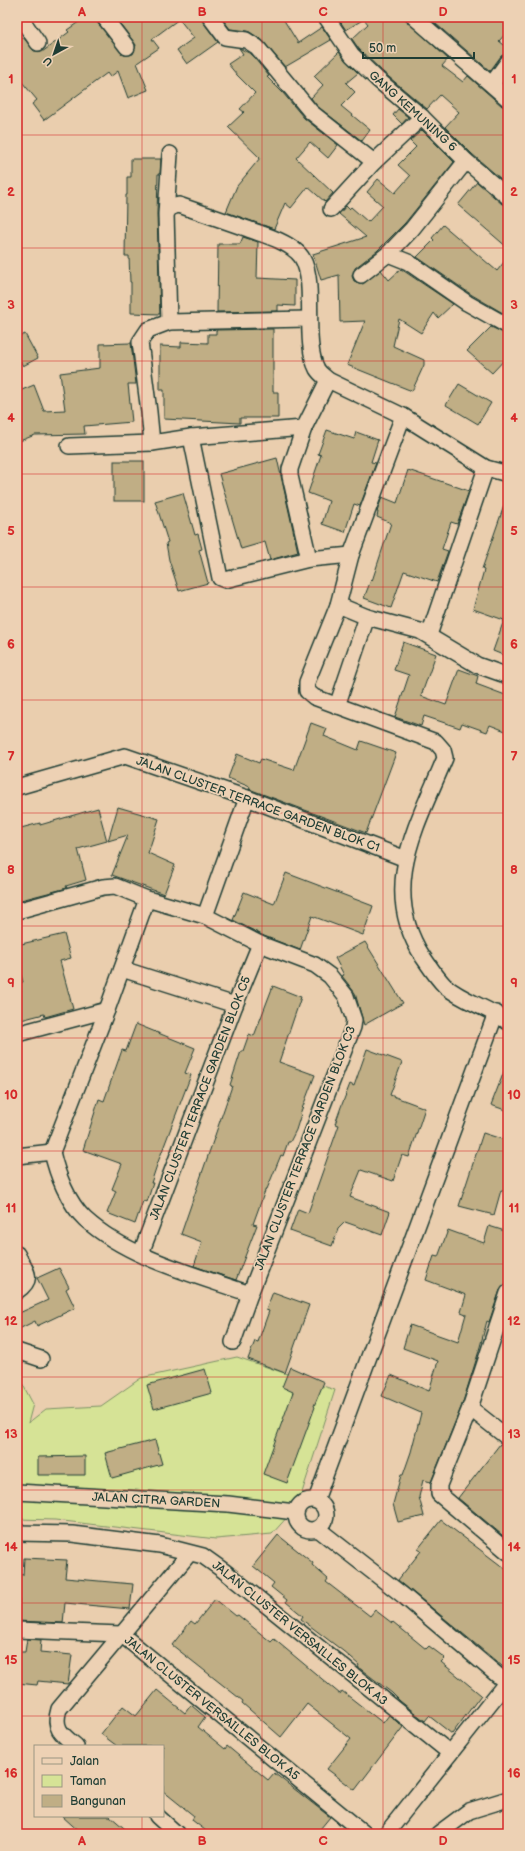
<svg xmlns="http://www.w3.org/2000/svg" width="525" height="1851" viewBox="0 0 525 1851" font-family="'Balsamiq Sans',sans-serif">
<rect width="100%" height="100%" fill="#eaceae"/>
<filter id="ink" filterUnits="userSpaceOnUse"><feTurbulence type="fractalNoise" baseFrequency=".025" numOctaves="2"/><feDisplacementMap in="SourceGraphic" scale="8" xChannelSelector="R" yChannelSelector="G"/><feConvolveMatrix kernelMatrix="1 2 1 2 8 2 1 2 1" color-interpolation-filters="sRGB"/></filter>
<g filter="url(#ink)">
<path fill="#d6e396" stroke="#7a9065" d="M237 1357 335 1390 298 1505 272 1534 216 1539 55 1520 17 1519V1380L21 1381 33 1404 28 1423 46 1409 101 1406 141 1378Z"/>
<g fill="#c0ae85" stroke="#1f3d34">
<path d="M86 17H95L97 22 124 55 133 54 136 45 115 17H201L203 22 218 42 187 64 177 50 194 38 179 19 152 39 159 48 137 63 148 90 128 98 118 71 110 77 107 73 44 120 32 104 37 100 17 76V42L23 37 34 51 42 52 69 32 67 30Z"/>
<path d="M221 17H282L298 43 322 27 331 40 285 67 262 40 248 31 230 29Z"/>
<path d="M337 17H403L448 59 442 66 463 82 468 76 502 106 508 108V185L472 154 445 127 459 112 440 95 427 109 383 72 359 49 352 39 368 24 364 19 346 30Z"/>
<path d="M428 17H508V31L499 41 508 48V53L501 56 490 71Z"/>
<path d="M239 48 251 54 269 76 267 77 283 93 304 118 338 145 328 158 310 142 296 158 333 193 325 202 308 187 291 208 285 203 274 229 226 212 237 186 260 158 228 127 244 112 240 109 255 93 237 75 228 64 243 54Z"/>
<path d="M339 52 346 61 358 73 346 83 355 92 341 106 370 130 362 141 317 106 311 98 323 85 314 76Z"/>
<path d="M398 109 408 117 402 124 393 115Z"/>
<path d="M422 130 454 162 405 223 377 251 355 268 352 276 354 281 363 284 381 270 389 280 401 269 453 304 438 318 434 313 421 333 399 319 393 346 424 360V365L412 391 347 365 365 321 340 322 339 275 321 280 313 254 366 237 339 214 346 206 349 209 351 207 368 222 383 206 367 192 378 179 395 193 410 176 398 165 416 147 410 141Z"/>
<path d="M131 159H161L160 174H158L157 214 160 314 131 313V282H130L129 256H125L126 195H127V177H131Z"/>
<path d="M477 182 502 204 508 206V248L458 205Z"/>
<path d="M443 225 497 271 508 257V316L472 295 417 257 434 240 432 238Z"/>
<path d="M243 237 258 242 257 278 295 280V306L278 305V311L217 312 218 244H240Z"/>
<path d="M491 327 508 335V356L492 373 467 351Z"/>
<path d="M273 329V392H278V418H240V423L164 419V390H160V346L181 347V342L208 343V334H216V330Z"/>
<path d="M25 334 38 358 23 366 17 356V338Z"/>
<path d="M131 343 136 384H128L132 422 84 426 85 434 35 435 17 442V392L34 385 44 411 65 410 60 373 100 368V344Z"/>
<path d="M459 384 491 403 478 424 446 405Z"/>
<path d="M327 430 354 439 356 432 378 440 371 462 376 463 360 506 354 504 345 532 322 524 329 501 308 493 321 455 318 454Z"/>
<path d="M277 458 298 552 270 560 265 542 241 549 219 474Z"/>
<rect x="114" y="461" width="30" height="40"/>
<path d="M408 470 469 491 457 524 451 522 442 549 448 551 437 582 404 571 391 608 364 598 371 580 372 581 391 523 377 517 378 512H377L382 497 397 503Z"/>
<path d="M183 493 195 535 198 534 202 549 199 550 208 583 179 591 169 560 166 543 168 542 155 501Z"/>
<path d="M506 500H508V657L493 651 504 620 473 609 484 570 482 569Z"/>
<path d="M403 642 436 654 421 696 446 705 459 669 478 676 476 684 508 696V732L490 725 487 732 462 723 460 728 424 716 421 726 395 717 409 675 394 670Z"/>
<path d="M311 723 327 729 324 736 358 750 361 741 396 753 366 833 249 789 250 787 228 778 237 754 259 763 261 759 294 770Z"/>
<path d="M118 807 159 819 148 853 175 865 164 894 112 875 128 835 108 841Z"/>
<path d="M98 808 107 841 78 849 86 880 66 886 67 888 17 901V829L40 823V825Z"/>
<path d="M286 873 373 906 363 935 312 916 300 950 264 936 233 920 244 892 274 904Z"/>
<path d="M64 934 71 958 60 961 73 1009 45 1017 44 1014 17 1021V992L21 991 18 983 23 982 17 961V945Z"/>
<path d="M365 942 403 1003 364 1025 355 993 342 976 344 975 335 958Z"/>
<path d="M273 986 301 997 279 1062 315 1075 300 1114H301L296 1130 290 1142H288L283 1156 281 1155 267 1189 266 1188 253 1224 257 1225 236 1280 194 1266 202 1242 181 1234 232 1086 230 1085 241 1051H243L249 1034 254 1036Z"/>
<path d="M136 1024 195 1048 185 1073 191 1075 158 1162 151 1183H153L147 1202 143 1201 135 1224 107 1213 116 1191 112 1189 122 1164 83 1150 99 1099 104 1101 122 1050 126 1051Z"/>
<path d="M367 1049 402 1062 390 1095 425 1108 409 1157 402 1155 393 1181 361 1170 350 1197 390 1212 382 1235 345 1222 338 1229 332 1246 290 1231 298 1209 308 1213 339 1125 335 1124 341 1107 350 1084 354 1086Z"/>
<path d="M507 1064H508V1111L491 1105Z"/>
<path d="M483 1133 508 1141V1182L505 1192 501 1190 494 1215 459 1206Z"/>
<path d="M489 1226 508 1232V1280L507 1284 500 1290 489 1322 487 1321 478 1354 462 1405 431 1482 423 1480 419 1497 424 1516 398 1522 393 1504 401 1475H403L411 1452 421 1413 382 1396 391 1375 429 1391 438 1361 403 1348 410 1325 458 1342 466 1314 461 1312 466 1295 426 1280 434 1256 438 1257 448 1230 484 1243Z"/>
<path d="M59 1268 69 1287 66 1289 75 1308 37 1326 35 1321 17 1330V1314L48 1300 37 1278Z"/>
<path d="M273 1292 309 1305 285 1373 248 1359 255 1341 258 1342 269 1311 266 1310Z"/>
<path d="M290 1367 324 1382 314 1406 315 1407 287 1483 263 1474 293 1392 282 1387Z"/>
<path d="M205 1369 212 1393 154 1409 147 1385Z"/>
<path d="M155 1440 162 1464 112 1478 105 1453Z"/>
<path d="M500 1444 508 1447V1540L458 1498Z"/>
<path d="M85 1456V1475H38V1457Z"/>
<path d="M441 1520 508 1571V1671L398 1580 421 1551 418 1549Z"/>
<path d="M278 1535 313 1563 312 1565 328 1579 326 1582 370 1616 375 1610 392 1623 393 1622 426 1649 429 1646 445 1658 441 1662 481 1695 452 1734 429 1716 425 1721 400 1701 392 1693 358 1667 359 1665 343 1651 301 1619 303 1616 286 1602 287 1600 271 1587 274 1583 253 1566Z"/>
<path d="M24 1558 67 1560 65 1578 133 1584 130 1609 65 1603 63 1623 17 1621 19 1599H17V1574L23 1575Z"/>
<path d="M215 1599 236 1616 238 1615 271 1642 274 1639 340 1694 342 1691 383 1723 389 1715 403 1727 355 1790 327 1769 351 1739 307 1704 281 1737 242 1703 243 1701 172 1645 191 1621 195 1624Z"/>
<path d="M27 1639 41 1640 40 1652 72 1655 68 1684 38 1681 37 1685 17 1683V1652H25Z"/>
<path d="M157 1690 185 1713 191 1705 205 1717 198 1727 225 1749 227 1746 268 1780 274 1773 330 1817 316 1834H210L192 1820 194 1816 163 1791V1746H117L101 1734 123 1706 136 1716Z"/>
<path d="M62 1816H110L131 1834H82Z"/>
</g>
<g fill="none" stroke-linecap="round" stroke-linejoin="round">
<g stroke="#1f3d34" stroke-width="18">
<g id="minor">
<path d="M20 17 38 43"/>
<path d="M104 17 127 47"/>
<path d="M210 17 225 37 246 40 257 47 311 112 374 162"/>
<path d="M326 17 352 55 377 79 422 117 466 161 508 197"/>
<path d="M414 17 508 99"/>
<path d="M492 84 508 62"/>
<path d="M331 209 374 162 422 117"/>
<path d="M167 212 171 207 179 205C202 213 225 221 248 229 264 235 284 240 297 252 320 271 301 339 317 369 320 374 325 377 328 380"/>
<path d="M388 254 408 262 467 303 508 326"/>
<path d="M361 275 388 254 412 229 466 161"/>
<path d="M169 322 166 214 170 154"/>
<path d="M403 416 351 555 338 605 307 682V691L314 697 436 742 443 750 445 758C418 824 378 888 423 957 430 967 436 977 445 986 464 1002 488 1007 508 1022"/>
<path d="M191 437 220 578 225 580 309 559 351 555"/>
<path d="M152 443 149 412 140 342 148 330 169 322 308 319"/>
<path d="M69 446 152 443 191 437 304 428"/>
<path d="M309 559 290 476V469L304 428 328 380 403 416 486 468 508 474"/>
<path d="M338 605 367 617"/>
<path d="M429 635 486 468"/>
<path d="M337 706 367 617 420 631 477 665 508 676"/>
<path d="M17 787 125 756 247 798 406 859"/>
<path d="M17 911 103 887 115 886 147 899 205 916 260 944 315 965 330 976 346 996 354 1020 353 1027 250 1294 233 1342"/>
<path d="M205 916 247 798"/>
<path d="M122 969 235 1005"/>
<path d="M17 1034 107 1010"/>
<path d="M52 1152 107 1010 147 899"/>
<path d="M52 1152C57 1174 68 1203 85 1219 128 1258 196 1275 250 1294"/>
<path d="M17 1156 52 1152"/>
<path d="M141 1253 235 1005 260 944"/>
<path d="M17 1254C25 1271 36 1278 17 1291"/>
<path d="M508 1293 470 1408 439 1485V1494L508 1552"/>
<path d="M17 1351 41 1359"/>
<path d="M470 1408 508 1438"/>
<path d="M17 1492 228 1504 295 1512"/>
<circle cx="311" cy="1515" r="15"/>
<path d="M316 1500 496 1013"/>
<path d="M318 1529 405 1597 508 1684"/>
<path d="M17 1533 72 1534 160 1545 203 1556 224 1571 450 1753"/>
<path d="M17 1630 121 1634 365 1834"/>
<path d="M76 1746C61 1734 53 1728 59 1709L189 1554"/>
<path d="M157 1816 177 1834"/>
<path d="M386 1834 506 1683"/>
<path d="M438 1834 469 1811 508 1799"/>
</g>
</g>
<use href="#minor" stroke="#edd1b4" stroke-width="15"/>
</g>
</g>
<path fill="none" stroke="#d62828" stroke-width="1" stroke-opacity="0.55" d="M142 17V1746M262 17V1834M383 17V1834M17 135H508M17 248H508M17 361H508M17 474H508M17 587H508M17 700H508M17 813H508M17 926H508M17 1038H508M17 1151H508M17 1264H508M17 1377H508M17 1490H508M17 1603H508M17 1716H508M142 1816V1834"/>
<g text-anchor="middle" stroke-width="3.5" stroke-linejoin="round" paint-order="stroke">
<g font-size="12" fill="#1f3d34" stroke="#edd1b4">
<text transform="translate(413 111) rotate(42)" y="4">GANG KEMUNING 6</text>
<text transform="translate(258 804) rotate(20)" y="4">JALAN CLUSTER TERRACE GARDEN BLOK C1</text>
<text transform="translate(200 1098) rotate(-69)" y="4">JALAN CLUSTER TERRACE GARDEN BLOK C5</text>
<text transform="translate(305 1148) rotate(-69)" y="4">JALAN CLUSTER TERRACE GARDEN BLOK C3</text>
<text transform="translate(156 1500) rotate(3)" y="4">JALAN CITRA GARDEN</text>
<text transform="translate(300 1633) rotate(39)" y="4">JALAN CLUSTER VERSAILLES BLOK A3</text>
<text transform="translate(212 1708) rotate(39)" y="4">JALAN CLUSTER VERSAILLES BLOK A5</text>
</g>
</g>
<rect width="525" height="1851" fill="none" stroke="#edd1b4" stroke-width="44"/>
<rect x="34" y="1745" width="130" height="72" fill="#edd1b4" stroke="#9b9681"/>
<rect x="42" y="1758" width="20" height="6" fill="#edd1b4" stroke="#9b9681"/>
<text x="70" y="1765" font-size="12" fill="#1f3d34">Jalan</text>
<rect x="42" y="1775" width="20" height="12" fill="#d6e396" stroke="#9b9681"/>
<text x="70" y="1785" font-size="12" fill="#1f3d34">Taman</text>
<rect x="42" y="1795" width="20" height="12" fill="#c0ae85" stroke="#9b9681"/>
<text x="70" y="1805" font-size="12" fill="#1f3d34">Bangunan</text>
<g transform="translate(54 54) rotate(220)" stroke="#edd1b4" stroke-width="3" paint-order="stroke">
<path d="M0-3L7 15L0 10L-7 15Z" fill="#1f3d34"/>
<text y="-6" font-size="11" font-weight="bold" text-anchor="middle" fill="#1f3d34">U</text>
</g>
<path d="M363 52v6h111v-6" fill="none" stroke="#1f3d34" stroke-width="2"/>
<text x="369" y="52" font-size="12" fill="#1f3d34" stroke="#edd1b4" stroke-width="3" paint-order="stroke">50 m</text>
<rect x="22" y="22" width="481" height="1807" fill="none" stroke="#d62828" stroke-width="1.5"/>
<g font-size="13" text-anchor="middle" font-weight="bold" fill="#d62828">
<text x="82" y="16">A</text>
<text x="202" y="16">B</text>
<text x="323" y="16">C</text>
<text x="443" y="16">D</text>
<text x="11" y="83">1</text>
<text x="514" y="83">1</text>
<text x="11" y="196">2</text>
<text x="514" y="196">2</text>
<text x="11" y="309">3</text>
<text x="514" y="309">3</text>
<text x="11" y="422">4</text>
<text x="514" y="422">4</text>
<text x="11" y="535">5</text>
<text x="514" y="535">5</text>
<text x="11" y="648">6</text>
<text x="514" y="648">6</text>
<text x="11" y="761">7</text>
<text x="514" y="761">7</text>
<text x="11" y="874">8</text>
<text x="514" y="874">8</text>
<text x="11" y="987">9</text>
<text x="514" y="987">9</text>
<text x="11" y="1099">10</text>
<text x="514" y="1099">10</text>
<text x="11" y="1212">11</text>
<text x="514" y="1212">11</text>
<text x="11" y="1325">12</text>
<text x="514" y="1325">12</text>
<text x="11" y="1438">13</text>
<text x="514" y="1438">13</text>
<text x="11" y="1551">14</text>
<text x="514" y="1551">14</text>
<text x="11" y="1664">15</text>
<text x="514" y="1664">15</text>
<text x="11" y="1777">16</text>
<text x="514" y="1777">16</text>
<text x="82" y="1845">A</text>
<text x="202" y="1845">B</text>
<text x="323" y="1845">C</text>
<text x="443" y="1845">D</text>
</g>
</svg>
